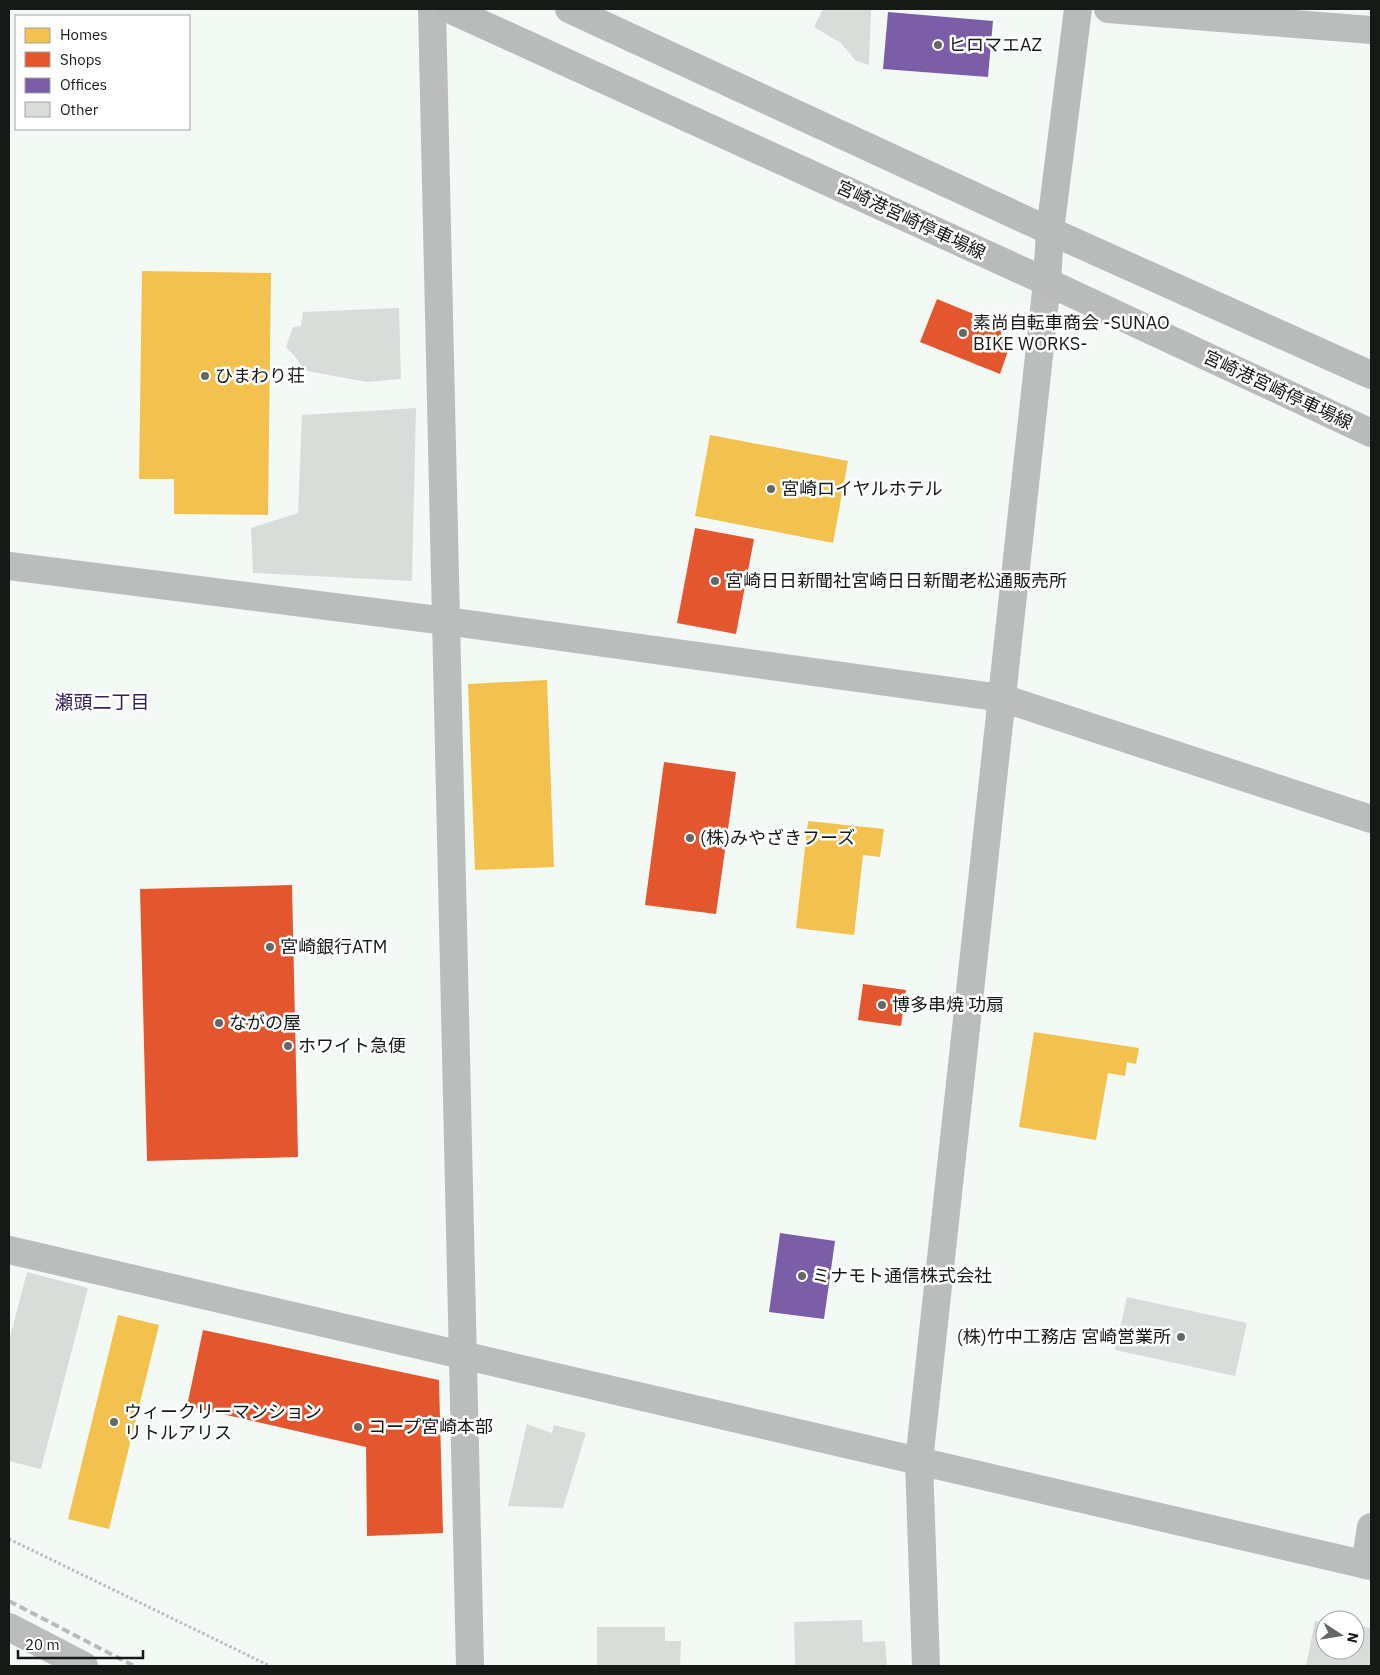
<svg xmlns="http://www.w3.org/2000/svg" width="1380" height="1675" viewBox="0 0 1380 1675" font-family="'IBM Plex Sans','Noto Sans JP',sans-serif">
<rect width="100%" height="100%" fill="#f3faf6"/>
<g fill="#f2c14e">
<path d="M142 271 271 273 268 515 174 514V479H139Z"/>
<path d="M710 435 848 461 833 543 695 516Z"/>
<path d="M547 680 554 867 475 870 468 684Z"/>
<path d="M808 821 884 829 880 857 863 855 854 935 796 928Z"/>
<path d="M1034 1032 1139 1048 1136 1064 1127 1062 1125 1076 1108 1073 1096 1140 1019 1127Z"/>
<path d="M118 1315 159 1325 109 1529 68 1519Z"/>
</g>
<g fill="#e4572e">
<path d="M937 299 998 324 1008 351 1000 374 920 342Z"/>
<path d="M695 528 754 539 736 634 677 623Z"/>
<path d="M664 762 736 772 716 914 645 905Z"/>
<path d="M292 885 298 1157 147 1161 140 889Z"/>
<path d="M863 984 906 990 901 1026 858 1020Z"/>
<path d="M203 1330 439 1380 443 1533 367 1536 366 1447 187 1406Z"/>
</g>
<g fill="#7b5ea7">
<path d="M888 12 993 21 988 77 883 69Z"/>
<path d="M780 1233 835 1241 824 1319 769 1312Z"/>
</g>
<g fill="#d8ddda">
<path d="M823 9H871L869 65 856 61 841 43 814 27Z"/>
<path d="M399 308 401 379 367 382 302 370 298 360 286 347 293 327 301 326 303 312Z"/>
<path d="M416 408 412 581 253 573 251 528 298 513 302 415Z"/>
<path d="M27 1272 88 1288 41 1469 9 1461V1341Z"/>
<path d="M1127 1297 1247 1323 1235 1376 1115 1350Z"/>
<path d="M527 1424 552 1433 554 1425 586 1433 563 1508 508 1506Z"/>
<path d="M862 1620 863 1642 885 1641 887 1666H795L794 1622Z"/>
<path d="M1315 1621 1325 1622V1650H1355V1625L1371 1628V1666H1306Z"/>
<path d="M597 1627H665V1641H681L680 1666H597Z"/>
</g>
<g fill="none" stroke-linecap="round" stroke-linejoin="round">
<path stroke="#b8bcba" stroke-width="3" stroke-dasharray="2.5 2.5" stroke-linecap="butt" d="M9 1539 270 1666"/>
<g stroke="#bbbdbc" stroke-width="28">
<path d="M432 9 470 1666"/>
<path d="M1108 9 1371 30"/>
<path d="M9 566 446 621 1002 698 1371 819"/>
<path d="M9 1250 1371 1566"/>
<path d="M1365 1565 1371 1527"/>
<path d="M9 1627 84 1666"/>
<path d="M926 1666 919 1461 1047 282"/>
</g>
<g stroke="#b9bbba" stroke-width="28">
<path d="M449 9 1047 282 1371 433"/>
<path d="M569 9 1050 231 1371 375"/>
<path d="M1047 282 1050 231 1078 9"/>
</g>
<path stroke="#b8bcba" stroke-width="4" stroke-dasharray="8 4" stroke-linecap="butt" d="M9 1601 134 1666"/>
</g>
<g fill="#636865" stroke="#fff" stroke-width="2">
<circle cx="938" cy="45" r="5"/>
<circle cx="963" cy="333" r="5"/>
<circle cx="205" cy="376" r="5"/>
<circle cx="771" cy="489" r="5"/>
<circle cx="715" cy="581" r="5"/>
<circle cx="690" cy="838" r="5"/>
<circle cx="270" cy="947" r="5"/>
<circle cx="882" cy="1005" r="5"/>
<circle cx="219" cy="1023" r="5"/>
<circle cx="288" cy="1046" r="5"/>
<circle cx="802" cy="1276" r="5"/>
<circle cx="1181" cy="1337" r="5"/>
<circle cx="114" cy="1422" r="5"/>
<circle cx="358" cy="1427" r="5"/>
</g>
<g text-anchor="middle" stroke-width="5" stroke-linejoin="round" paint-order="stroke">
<g font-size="18" fill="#151a17" stroke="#fff" text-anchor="start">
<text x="948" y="51">ヒロマエAZ</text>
<text x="973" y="329">素尚自転車商会 -SUNAO<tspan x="973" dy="21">BIKE WORKS-</tspan></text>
<text x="215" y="382">ひまわり荘</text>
<text x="781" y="495">宮崎ロイヤルホテル</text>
<text x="725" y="587">宮崎日日新聞社宮崎日日新聞老松通販売所</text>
<text x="700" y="844">(株)みやざきフーズ</text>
<text x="280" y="953">宮崎銀行ATM</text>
<text x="892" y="1011">博多串焼 功扇</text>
<text x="229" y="1029">ながの屋</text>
<text x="298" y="1052">ホワイト急便</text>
<text x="812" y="1282">ミナモト通信株式会社</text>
<text x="1171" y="1343" text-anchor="end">(株)竹中工務店 宮崎営業所</text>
<text x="124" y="1418">ウィークリーマンション<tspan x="124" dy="21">リトルアリス</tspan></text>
<text x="368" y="1433">コープ宮崎本部</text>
</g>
<g font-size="18" fill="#151a17" stroke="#fff">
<text transform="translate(911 220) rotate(25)" y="6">宮崎港宮崎停車場線</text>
<text transform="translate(1278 390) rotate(25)" y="6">宮崎港宮崎停車場線</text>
</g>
<g font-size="19" fill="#35205a" stroke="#fff">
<text x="102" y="709">瀬頭二丁目</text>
</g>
</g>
<rect width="1380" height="1675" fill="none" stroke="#151a17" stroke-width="20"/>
<rect x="15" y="15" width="175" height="115" fill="#ffffff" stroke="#a1a3a2"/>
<rect x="25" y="28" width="25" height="15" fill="#f2c14e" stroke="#a1a3a2"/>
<text x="60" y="40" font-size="15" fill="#151a17">Homes</text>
<rect x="25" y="52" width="25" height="15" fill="#e4572e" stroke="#a1a3a2"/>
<text x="60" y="65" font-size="15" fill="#151a17">Shops</text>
<rect x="25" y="78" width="25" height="15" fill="#7b5ea7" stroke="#a1a3a2"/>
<text x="60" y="90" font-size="15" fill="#151a17">Offices</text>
<rect x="25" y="102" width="25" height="15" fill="#d8ddda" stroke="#a1a3a2"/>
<text x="60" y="115" font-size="15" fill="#151a17">Other</text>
<g transform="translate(1340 1635) rotate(102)"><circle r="24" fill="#ffffff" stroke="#a1a3a2"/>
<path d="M0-4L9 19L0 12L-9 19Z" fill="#636865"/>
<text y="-8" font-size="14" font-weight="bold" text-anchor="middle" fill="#151a17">N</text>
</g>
<path d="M18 1650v8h125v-8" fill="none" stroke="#151a17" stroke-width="2.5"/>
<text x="25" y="1650" font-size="15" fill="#151a17" stroke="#ffffff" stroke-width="4" paint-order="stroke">20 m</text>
</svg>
